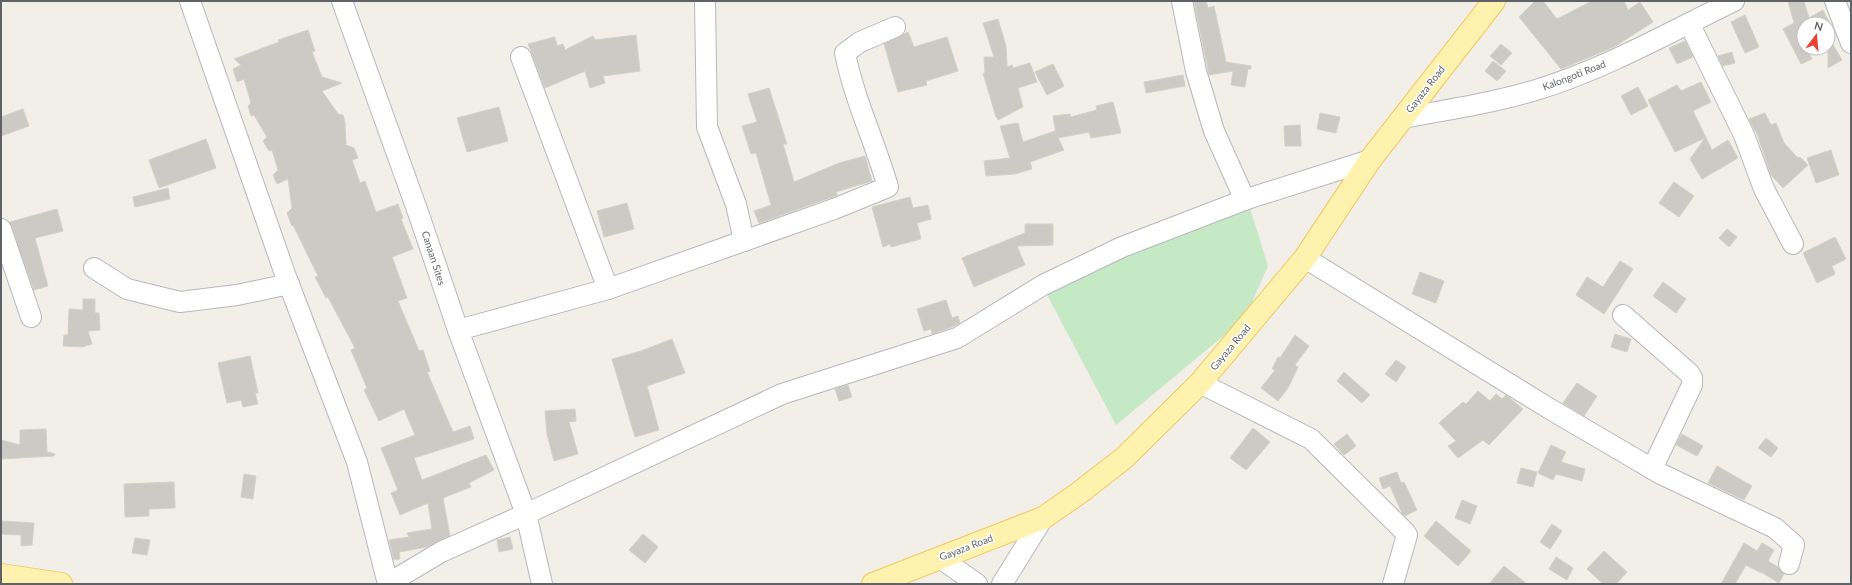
<svg xmlns="http://www.w3.org/2000/svg" width="1852" height="585" viewBox="0 0 1852 585" font-family="Lato,sans-serif">
<rect width="100%" height="100%" fill="#f1efe8"/>
<path fill="#c5e8c5" d="M1249 205 1268 266 1245 318 1116 425 1045 291Z"/>
<g fill="#cccac5" stroke="#d6d1c6">
<path d="M1194 1H1206L1208 8 1214 6 1226 62 1251 66V69H1248L1245 87 1231 85 1233 71 1209 75Z"/>
<path d="M1535 1H1543L1557 19 1592 1H1624L1628 10 1640 2 1653 22 1614 47 1561 69 1519 17Z"/>
<path d="M1788 1H1804L1809 18 1823 10 1830 24H1804V48H1806L1812 59 1801 64 1783 29 1794 23Z"/>
<path d="M1745 15 1759 47 1745 53 1731 22Z"/>
<path d="M998 19 1006 46 1007 67 1012 65 1013 68 1030 63 1037 82 1018 88 1023 107 998 120 997 117H996L983 73H985L984 57H994L983 23Z"/>
<path d="M308 30 315 51 312 52 322 77 342 83 322 91 338 114 343 115 345 123 346 145 354 148 358 158 352 160 360 183 365 181 376 212 398 204 403 218 401 219 413 249 392 257 407 298 398 301 419 351 423 350 430 371 427 372 453 432 470 426 474 439 414 458 422 480 486 455 494 470 469 483 471 487 443 498 450 536 427 547 399 552 400 559 394 560 389 540 409 537 407 533 432 529 428 503 400 515 391 493 398 490 381 448 415 435 404 409 379 421 364 390 367 388 351 350 355 348 328 297 326 298 315 277 318 276 293 225 292 226 287 213 292 208 288 179 277 184 273 175 278 170 272 150 269 151 263 141 267 137 254 115 251 116 248 106 251 103 244 79 237 82 233 69 241 65 234 59 279 42 278 40Z"/>
<path d="M908 32 914 47 947 37 958 71 926 81 927 85 898 92 884 44Z"/>
<path d="M636 35 640 71 603 76 605 83 590 88 585 71 545 88 528 44 555 37 557 46 563 44 565 50 593 36 595 40Z"/>
<path d="M1828 36 1842 60 1828 68Z"/>
<path d="M1685 41 1693 57 1677 64 1669 48Z"/>
<path d="M1501 44 1512 53 1501 65 1490 56Z"/>
<path d="M1732 52 1735 63 1723 66 1718 56Z"/>
<path d="M1493 61 1506 71 1497 81 1485 71Z"/>
<path d="M1053 64 1064 86 1047 95 1035 72Z"/>
<path d="M1183 75 1185 86 1146 93 1144 82Z"/>
<path d="M1701 82 1711 102 1693 111 1712 150 1728 140 1738 158 1702 179 1690 159 1705 138 1675 152 1648 100 1677 85 1681 91Z"/>
<path d="M1638 87 1648 106 1631 115 1621 96Z"/>
<path d="M769 88 787 144H783L794 182 839 163 865 156 872 181 836 192 837 195 830 198 759 223 754 211 771 205 756 153 751 154 742 126 757 122 748 94Z"/>
<path d="M1113 102 1121 133 1091 138 1089 132 1058 138 1064 150 1030 162 1032 169 1015 174 986 176 984 161 1010 158 1000 126 1018 123 1023 142 1055 131 1056 134 1053 116 1070 114 1071 117 1097 110 1096 106Z"/>
<path d="M499 107 508 141 467 152 457 118Z"/>
<path d="M23 109 29 126 1 136V117Z"/>
<path d="M1320 113 1340 117 1336 133 1317 129Z"/>
<path d="M1765 113 1771 125 1776 123 1784 143 1798 158 1800 157 1808 165 1783 188 1771 175 1756 131H1755L1749 119Z"/>
<path d="M1300 125 1301 146H1285L1284 126Z"/>
<path d="M206 139 216 168 159 188 149 160Z"/>
<path d="M1831 150 1839 175 1816 183 1807 158Z"/>
<path d="M1674 182 1694 196 1679 217 1659 203Z"/>
<path d="M168 188 170 199 135 207 133 197Z"/>
<path d="M910 197 913 208 928 205 931 219 917 223 921 239 891 247 890 244 883 247 872 207Z"/>
<path d="M627 203 634 229 604 237 597 211Z"/>
<path d="M57 209 63 231 35 238 48 286 34 290 10 222Z"/>
<path d="M1025 224H1053V245L1017 246 1025 265 974 287 962 258 1025 233Z"/>
<path d="M1727 229 1737 237 1729 247 1719 238Z"/>
<path d="M1835 237 1846 259 1832 266 1835 274 1817 283 1803 253Z"/>
<path d="M1620 261 1633 269 1604 314 1576 295 1587 277 1603 287Z"/>
<path d="M1420 272 1444 281 1436 303 1412 294Z"/>
<path d="M1663 282 1686 299 1676 313 1653 296Z"/>
<path d="M83 299H95V313H99L100 330 88 331 92 344 82 347 63 346 64 335H68L69 309 83 310Z"/>
<path d="M946 300 952 318 958 316 960 323 952 327 932 334 931 329 924 331 917 309Z"/>
<path d="M1615 334 1631 339 1627 352 1611 347Z"/>
<path d="M1295 335 1309 346 1295 365 1298 367 1288 388 1278 401 1261 388 1275 370 1272 369 1278 357 1280 358Z"/>
<path d="M672 339 685 373 647 386 659 430 635 437 612 359 641 351Z"/>
<path d="M250 356 258 393H255L258 404 243 407 241 400 227 403 218 363Z"/>
<path d="M1396 360 1406 367 1396 382 1385 374Z"/>
<path d="M1344 372 1370 395 1362 403 1337 381Z"/>
<path d="M1577 383 1597 396 1584 416 1563 403Z"/>
<path d="M848 385 852 397 839 401 835 389Z"/>
<path d="M1478 391 1490 401 1496 394 1502 399 1506 395 1523 409 1489 445 1483 440 1458 458 1448 446 1456 441 1439 423 1463 402 1466 404Z"/>
<path d="M575 409 576 421 569 422 578 454 554 461 547 434 545 411Z"/>
<path d="M1253 428 1270 442 1246 470 1230 458Z"/>
<path d="M46 429 47 452 55 454 54 456 1 459V440L20 445V430Z"/>
<path d="M1347 434 1356 446 1344 455 1334 444Z"/>
<path d="M1682 434 1703 446 1697 456 1676 445Z"/>
<path d="M1766 438 1778 448 1771 457 1758 448Z"/>
<path d="M1551 445 1566 452 1561 462 1585 469 1582 481 1556 474 1553 480 1538 473Z"/>
<path d="M1717 466 1752 486 1744 500 1708 483Z"/>
<path d="M1521 468 1537 472 1533 487 1517 483Z"/>
<path d="M1397 472 1401 483 1404 482 1417 510 1405 516 1402 513 1390 486 1383 489 1379 478Z"/>
<path d="M244 474 256 476 253 499 241 497Z"/>
<path d="M174 482 175 508 149 509V516L125 517 124 484Z"/>
<path d="M1462 500 1477 506 1470 524 1455 518Z"/>
<path d="M1 521 34 523 32 545 21 546V535L1 534Z"/>
<path d="M1436 521 1471 551 1458 566 1424 536Z"/>
<path d="M1552 524 1562 531 1550 549 1540 542Z"/>
<path d="M643 534 658 547 645 563 629 550Z"/>
<path d="M510 537 513 549 499 552 497 540Z"/>
<path d="M135 538 150 540 147 555 132 553Z"/>
<path d="M1744 543 1757 551 1762 543 1774 550 1768 561 1778 567 1784 574 1779 583 1761 572V573L1746 565 1735 584H1721Z"/>
<path d="M1604 551 1627 572 1616 584H1603L1587 569Z"/>
<path d="M1556 557 1573 568 1567 580 1549 569Z"/>
<path d="M1504 566 1527 584H1489Z"/>
</g>
<g fill="none" stroke-linecap="round" stroke-linejoin="round">
<g stroke="#b5b8bc" stroke-width="22">
<g id="minor">
<path d="M190 1 285 274 357 462 388 584"/>
<path d="M342 1 419 215 458 330 526 514 542 584"/>
<path d="M705 1 707 127 736 204 744 241"/>
<path d="M1182 1 1196 71 1214 131 1245 200"/>
<path d="M1835 1 1851 43"/>
<path d="M1689 23 1744 135 1764 189 1793 244"/>
<path d="M521 57 608 289"/>
<path d="M1402 118C1447 110 1492 103 1536 90 1605 69 1670 32 1734 1"/>
<path d="M1 229 31 317"/>
<path d="M1305 258 1550 409 1661 474 1775 528 1794 545 1789 564"/>
<path d="M94 268 127 289 180 302 237 295 289 284"/>
<path d="M1623 315 1689 373 1692 378V385L1652 469"/>
<path d="M458 330 608 289 834 209 888 187C875 142 854 99 845 53L860 42 895 27"/>
<path d="M1200 383 1311 439 1405 532 1407 535 1393 584"/>
<path d="M940 558 977 584"/>
<path d="M389 583 441 552 526 514 782 394 957 338 1043 285 1122 247 1247 199 1370 160"/>
<path d="M1002 584 1043 518"/>
</g>
</g>
<g stroke="#f2c960" stroke-width="24">
<g id="major">
<path d="M1 575 61 584"/>
<path d="M873 584 1043 518 1079 493 1124 458 1200 383 1305 258 1370 160 1494 1"/>
</g>
</g>
<use href="#minor" stroke="#fff" stroke-width="20"/>
<use href="#major" stroke="#fff2af" stroke-width="22"/>
</g>
<g text-anchor="middle" stroke-width="3" stroke-linejoin="round" paint-order="stroke">
<g font-size="10" fill="#5f6368" stroke="#fff">
<text transform="translate(1574 75) rotate(-21)" y="4">Kalongoti Road</text>
<text transform="translate(1425 89) rotate(-52)" y="4">Gayaza Road</text>
<text transform="translate(434 258) rotate(72)" y="4">Canaan Sites</text>
<text transform="translate(1230 347) rotate(-50)" y="4">Gayaza Road</text>
<text transform="translate(966 547) rotate(-21)" y="4">Gayaza Road</text>
</g>
</g>
<rect width="1852" height="585" fill="none" stroke="#5f6368" stroke-width="4"/>
<g transform="translate(1816 36) rotate(16)"><circle r="19" fill="#ffffff" stroke="#bfc1c3"/>
<path d="M0-3L7 15L0 10L-7 15Z" fill="#ea4335"/>
<text y="-6" font-size="11" font-weight="bold" text-anchor="middle" fill="#5f6368">N</text>
</g>
</svg>
